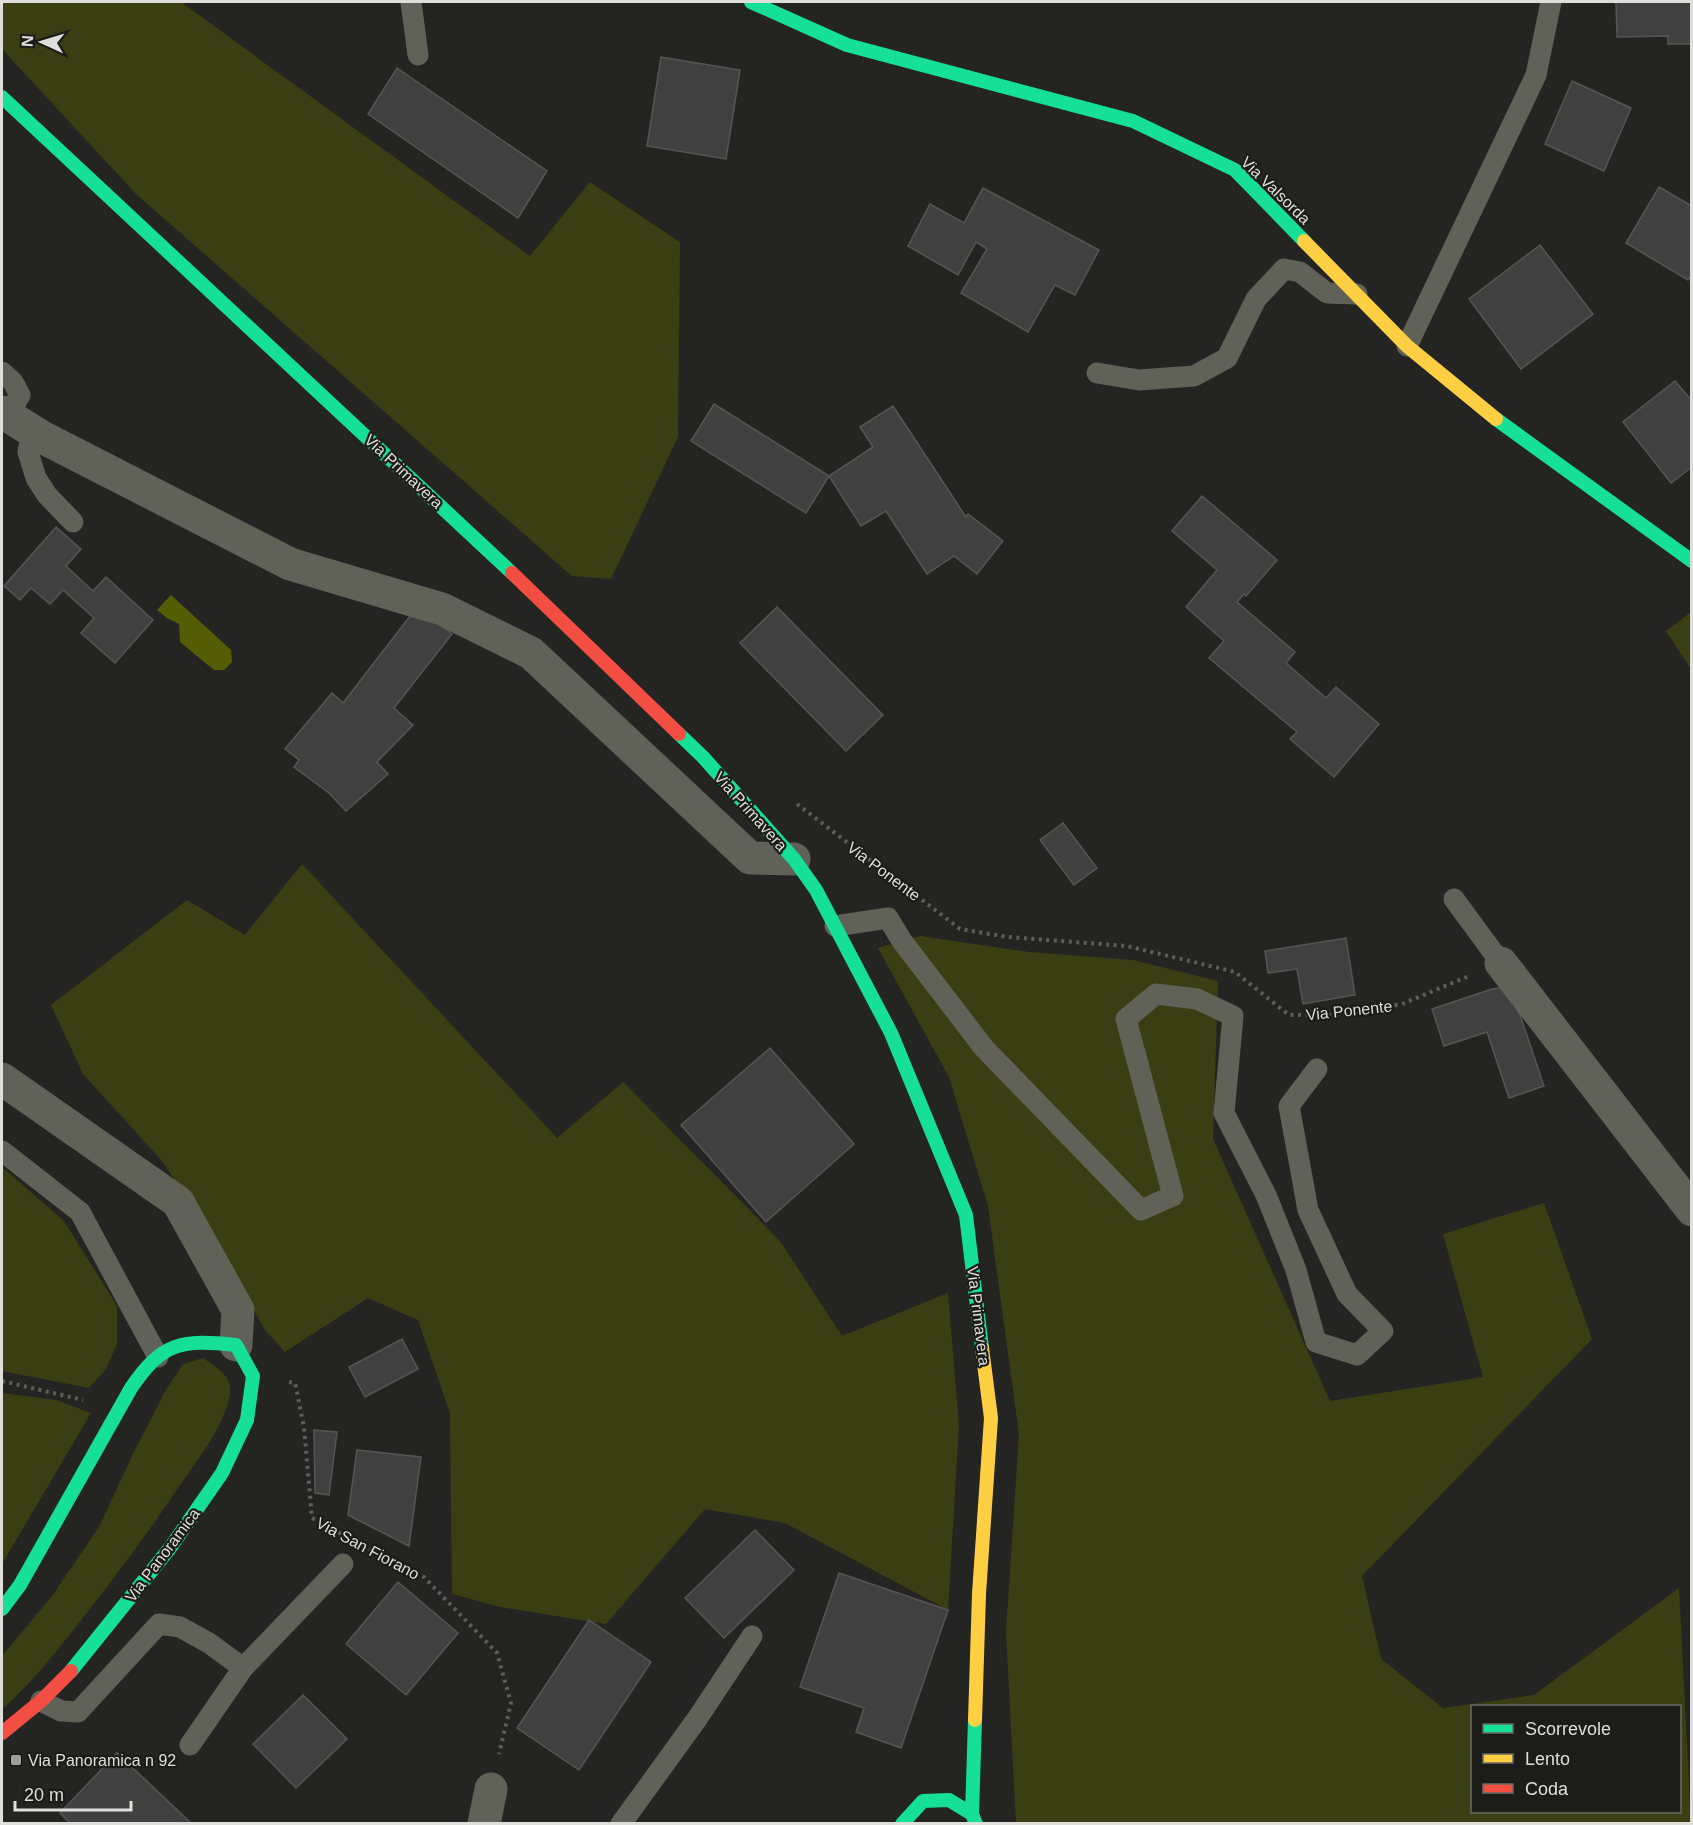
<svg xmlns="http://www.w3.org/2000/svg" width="1693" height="1825" viewBox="0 0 1693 1825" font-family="Helvetica,sans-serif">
<rect width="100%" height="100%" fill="#242522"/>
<g fill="#3a3f13" fill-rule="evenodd">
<path d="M2 2H181L530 256 590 182 680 242 678 437 611 579 572 576 136 194 2 49Z"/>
<path d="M1691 612V669L1666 631Z"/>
<path d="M302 864 557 1138 623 1082 780 1241 842 1336 948 1293 959 1425 948 1610 785 1523 705 1509 606 1624 500 1607 452 1594 450 1413 418 1320 368 1298 285 1352 265 1330 226 1260 163 1162 83 1074 51 1005 187 900 245 935Z"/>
<path d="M920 936 1029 952 1133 960 1218 981 1213 1139 1330 1401 1483 1377 1443 1234 1544 1203 1592 1339 1362 1576 1381 1659 1443 1708 1534 1695 1679 1588 1691 1823H1016L1006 1632 1019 1434 988 1206 949 1077 878 948ZM1472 1706H1680V1812H1472Z"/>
<path d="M2 1167 64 1221 117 1306V1344L106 1369 89 1388 2 1371Z"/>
<path d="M203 1358C214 1366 229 1373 230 1388 231 1418 195 1463 178 1488 150 1530 120 1570 89 1610 62 1645 34 1680 2 1710V1656L52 1596 99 1527 134 1452 166 1390 183 1364Z"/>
<path d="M2 1393 56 1400 91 1413 2 1564Z"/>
</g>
<path fill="#555d04" d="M171 595 231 650 232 662 224 670H214L180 642 179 624 167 618 157 610Z"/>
<g fill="#414040" stroke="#565555" stroke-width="1.5">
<path d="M1616 2H1692V44H1668V36L1617 37Z"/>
<path d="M661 57 740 70 726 159 647 146Z"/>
<path d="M397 68 547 171 518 218 368 114Z"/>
<path d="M1572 81 1631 108 1604 171 1545 144Z"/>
<path d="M1659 187 1692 206V274L1688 280 1626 243Z"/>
<path d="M983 188 1099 250 1075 295 1055 285 1028 332 961 293 987 249 976 242 958 275 908 246 930 204 964 223Z"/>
<path d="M1540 245 1593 314 1521 369 1469 299Z"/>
<path d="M1675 381 1692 401V467L1671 483 1623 422Z"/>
<path d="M714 404 829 476 806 513 691 441Z"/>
<path d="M893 406 966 517 968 514 1003 541 977 574 954 556 927 574 886 511 861 526 829 476 873 447 860 427Z"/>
<path d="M1202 496 1277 560 1246 596 1244 594 1237 602 1295 652 1286 663 1326 698 1336 687 1379 724 1334 777 1290 739 1297 732 1209 658 1224 641 1186 607 1217 570 1172 531Z"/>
<path d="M56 527 81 549 66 566 93 591 106 577 153 620 115 663 81 633 94 618 63 590 50 604 31 588 20 600 4 586Z"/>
<path d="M417 607 452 634 394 708 413 725 377 762 388 774 346 811 329 793 294 767 299 760 285 749 332 693 343 703Z"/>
<path d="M777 607 883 715 846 751 740 643Z"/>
<path d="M1063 823 1097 868 1074 885 1040 840Z"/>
<path d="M1346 938 1355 995 1303 1004 1297 969 1268 973 1265 951Z"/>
<path d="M1505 987 1515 1000 1544 1086 1509 1098 1487 1032 1444 1046 1432 1009 1492 989Z"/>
<path d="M770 1048 854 1144 766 1222 681 1125Z"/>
<path d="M402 1339 418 1369 365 1397 349 1367Z"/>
<path d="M314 1430 337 1432 329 1495 315 1493Z"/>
<path d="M357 1450 421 1457 409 1546 348 1515Z"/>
<path d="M755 1530 794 1570 724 1638 685 1598Z"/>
<path d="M839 1573 948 1610 901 1748 856 1732 864 1708 800 1687Z"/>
<path d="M398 1582 458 1633 406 1695 346 1644Z"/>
<path d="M589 1620 651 1662 579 1770 517 1728Z"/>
<path d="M303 1695 347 1739 296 1788 253 1744Z"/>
<path d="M117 1753 192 1824H71L60 1813Z"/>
</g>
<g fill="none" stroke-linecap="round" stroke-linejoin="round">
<g stroke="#5d5e58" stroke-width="4" stroke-dasharray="3 4.5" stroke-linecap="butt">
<path d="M797 804 960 929 1008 937 1127 946 1235 972 1289 1015H1335L1402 1004 1469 976"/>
<path d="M2 1381 83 1400"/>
<path d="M289 1382 295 1383 304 1427 312 1518 341 1534"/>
<path d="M369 1549 424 1577 497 1653 511 1703 499 1754"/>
</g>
<g stroke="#606157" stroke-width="21">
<path d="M411 2 418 55"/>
<path d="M1407 346 1536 75 1551 2"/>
<path d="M2 372 13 382 20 395 8 416"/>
<path d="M1097 373 1139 380 1194 376 1227 358 1256 299 1284 269 1300 272 1327 293 1357 294"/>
<path d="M32 431 28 452 36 478 47 495 73 522"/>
<path d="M1454 899 1501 963"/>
<path d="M835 926 888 918 902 941 984 1048 1141 1210 1173 1196 1126 1019 1156 994 1197 999 1233 1016 1224 1113 1266 1195 1296 1270 1316 1342 1357 1355 1383 1331 1347 1294 1308 1210 1289 1106 1317 1069"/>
<path d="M2 1151 80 1212 158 1357"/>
<path d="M41 1701 61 1711 78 1712 159 1624 180 1627 209 1643 243 1668"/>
<path d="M190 1745 243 1668 343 1564"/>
<path d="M621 1824 697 1719 752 1636"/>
</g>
<g stroke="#606157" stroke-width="33">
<path d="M2 412 42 437 290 564 442 609 531 653 750 858 794 859"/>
<path d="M1501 963 1692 1210"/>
<path d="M2 1079 178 1202 238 1310 236 1345"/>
<path d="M484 1824 491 1789"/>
</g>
<g stroke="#16e098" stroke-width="14">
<path d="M751 2 847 45 1133 121 1235 170 1304 241"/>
<path d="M2 97 512 573"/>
<path d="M1496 419 1692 561"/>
<path d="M679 734 703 757 794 859 816 890 891 1033 966 1215 982 1348"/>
<path d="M2 1609 20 1585 131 1388C162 1342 182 1339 236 1345L253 1376 247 1420 222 1473 170 1548 71 1671"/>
<path d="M972 1814 975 1720"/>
<path d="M902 1824 923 1801 949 1800 972 1814 976 1824"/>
</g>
<g stroke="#ffcf43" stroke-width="14">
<path d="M1304 241 1407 346 1496 419"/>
<path d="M975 1720 979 1594 991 1418 982 1348"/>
</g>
<g stroke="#f24e42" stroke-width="14">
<path d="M512 573 679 734"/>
<path d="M2 1733 41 1701 71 1671"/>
</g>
</g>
<rect fill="#9d9d9a" stroke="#1c1d18" stroke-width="2" x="10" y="1754" width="12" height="12" rx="3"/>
<g text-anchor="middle" stroke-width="4.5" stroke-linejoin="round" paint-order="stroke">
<g font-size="16" fill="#dededb" stroke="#1c1d18">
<text transform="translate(1276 190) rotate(44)" y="6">Via Valsorda</text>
<text transform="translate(404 471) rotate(43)" y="6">Via Primavera</text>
<text transform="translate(751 811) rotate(48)" y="6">Via Primavera</text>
<text transform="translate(884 871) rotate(37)" y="6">Via Ponente</text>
<text transform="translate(1349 1010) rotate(-6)" y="6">Via Ponente</text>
<text transform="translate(979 1316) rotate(83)" y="6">Via Primavera</text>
<text transform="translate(368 1548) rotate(28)" y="6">Via San Fiorano</text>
<text transform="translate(162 1555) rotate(-53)" y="6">Via Panoramica</text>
</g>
<g font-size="16" fill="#dededb" stroke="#1c1d18" text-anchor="start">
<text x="28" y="1766">Via Panoramica n 92</text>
</g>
</g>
<rect width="1693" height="1825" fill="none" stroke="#dededb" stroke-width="6"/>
<rect x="1471" y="1705" width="210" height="108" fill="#1c1d18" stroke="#6a6a66" stroke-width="1.5"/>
<rect x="1483" y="1724" width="30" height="9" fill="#16e098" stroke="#6a6a66" stroke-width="1.5"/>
<text x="1525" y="1735" font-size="18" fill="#dededb">Scorrevole</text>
<rect x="1483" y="1754" width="30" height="9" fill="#ffcf43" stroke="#6a6a66" stroke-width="1.5"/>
<text x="1525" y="1765" font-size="18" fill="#dededb">Lento</text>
<rect x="1483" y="1784" width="30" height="9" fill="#f24e42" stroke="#6a6a66" stroke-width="1.5"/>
<text x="1525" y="1795" font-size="18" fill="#dededb">Coda</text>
<g transform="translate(42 42) rotate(274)" stroke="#1c1d18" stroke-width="4.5" paint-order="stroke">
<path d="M0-4.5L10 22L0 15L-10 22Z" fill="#dededb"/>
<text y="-9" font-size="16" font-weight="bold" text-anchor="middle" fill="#dededb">N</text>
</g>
<path d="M15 1801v9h116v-9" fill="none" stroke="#dededb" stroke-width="3"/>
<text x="24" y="1801" font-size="18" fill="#dededb" stroke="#1c1d18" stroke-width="4.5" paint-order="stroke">20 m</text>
</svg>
